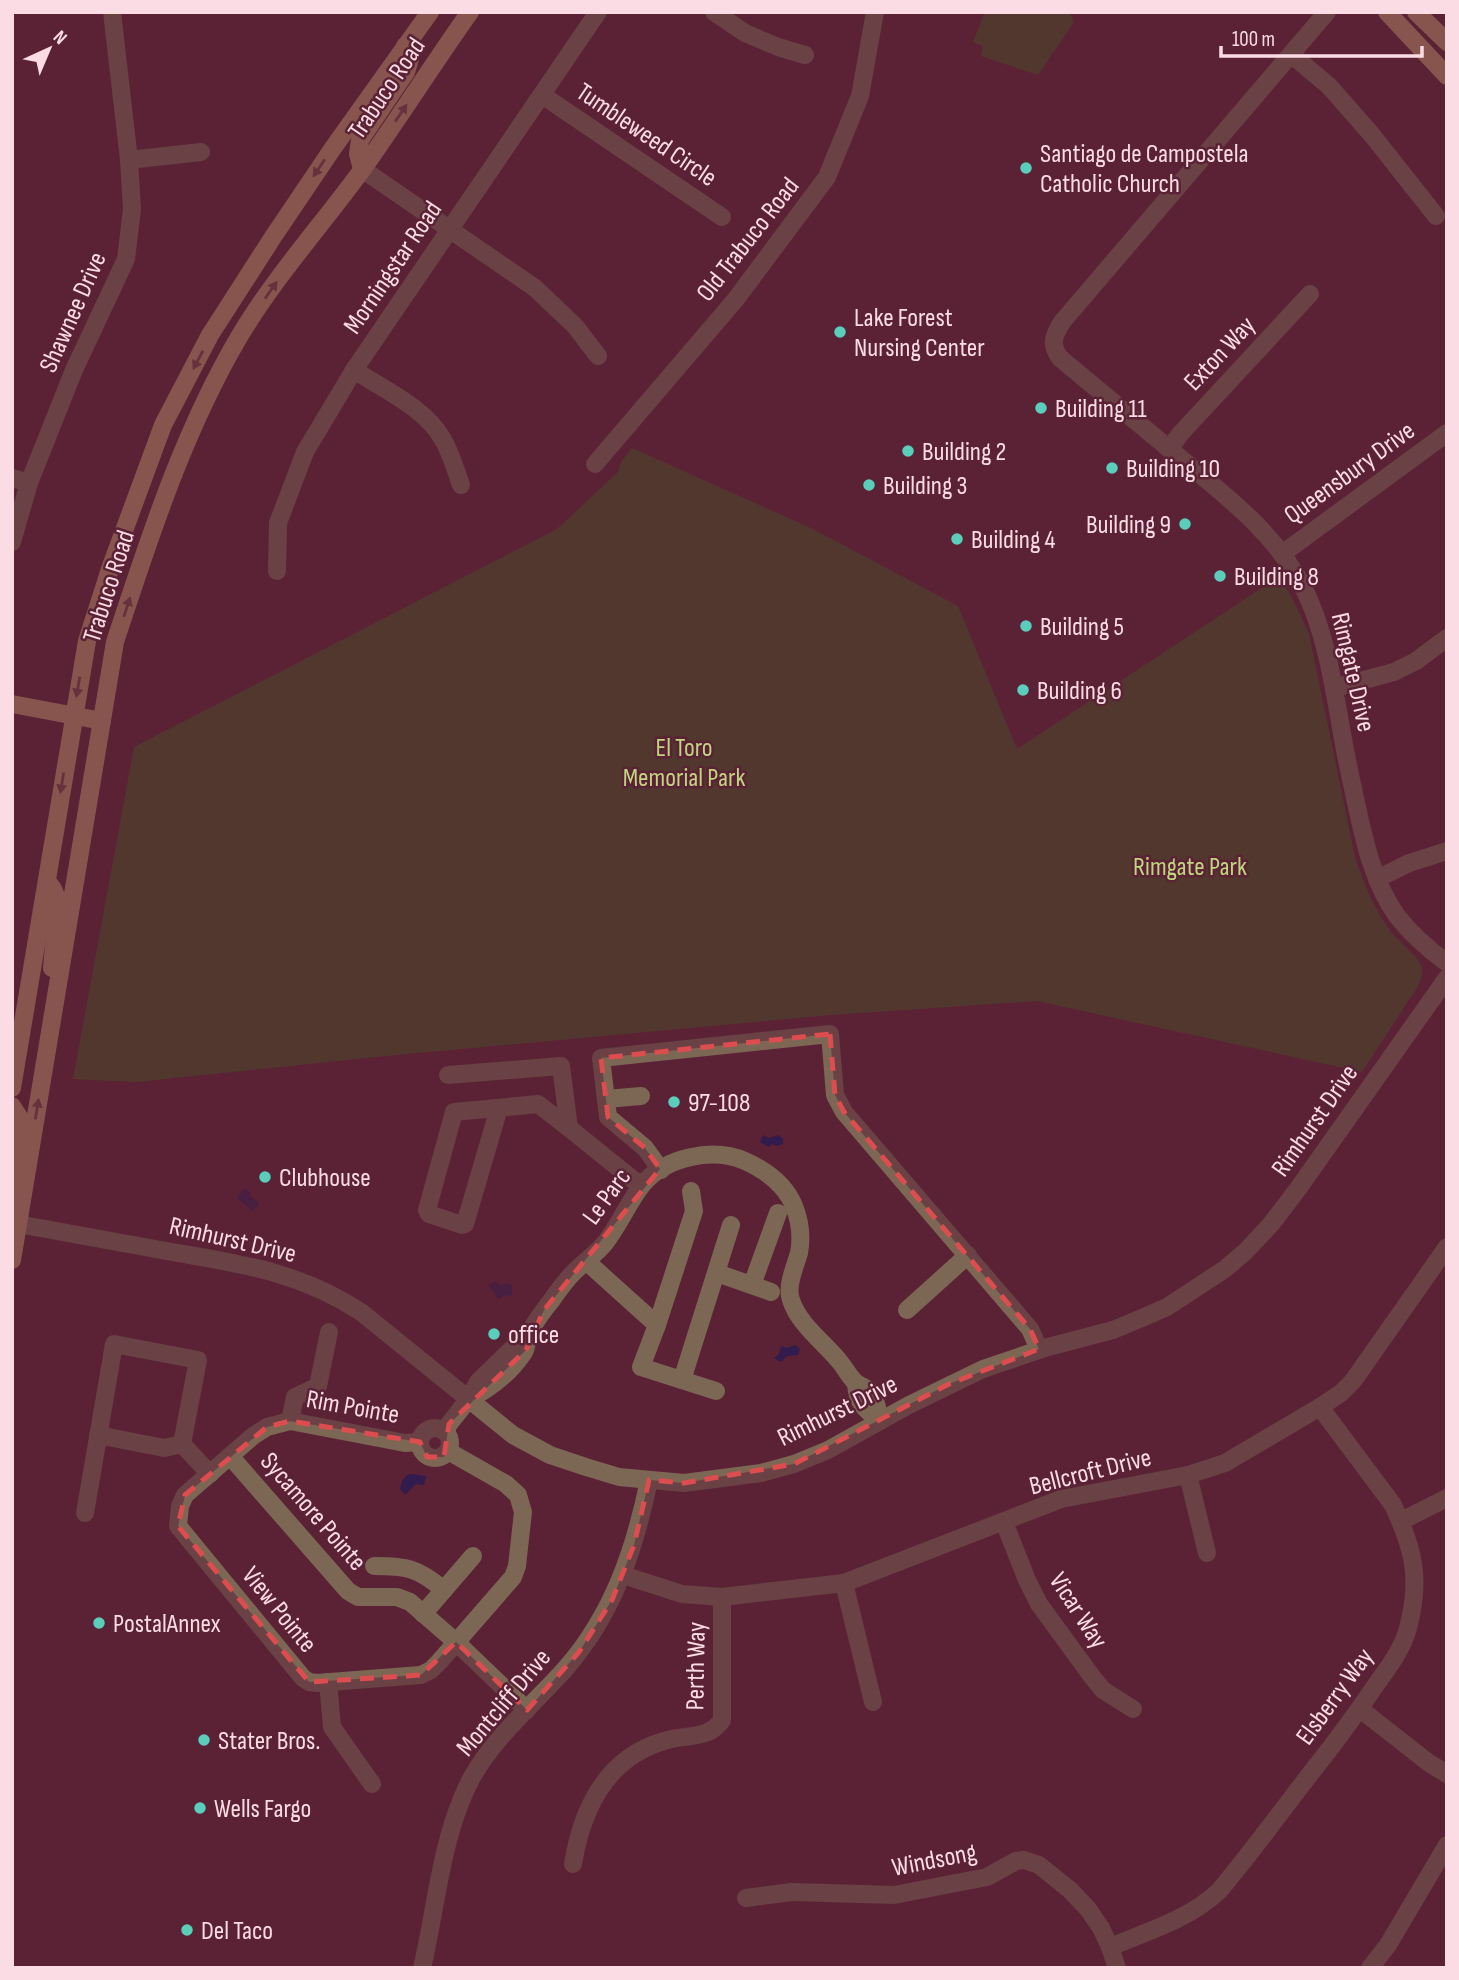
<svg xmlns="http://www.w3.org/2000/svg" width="1459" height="1980" viewBox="0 0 1459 1980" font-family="'Sofia Sans Condensed',sans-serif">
<rect width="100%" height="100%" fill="#5b2236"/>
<g fill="#465123">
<path d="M985 12H1069L1074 22 1038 75 981 56 983 46 973 42Z"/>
<path d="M632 448 813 529 958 606 1017 749 1280 576 1295 604 1309 634 1355 857C1364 884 1374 909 1391 932 1400 943 1415 953 1421 965 1424 973 1421 979 1418 986L1362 1072 1037 1001 831 1015 386 1056 136 1082 73 1079 134 747 557 529 618 472 621 462Z"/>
</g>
<g fill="#311c4d">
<path d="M763 1135 769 1138 779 1135 783 1139V1144L777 1146 772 1144 769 1147 760 1142Z"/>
<path d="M245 1188 251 1193 250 1196 259 1203 253 1211 237 1198Z"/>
<path d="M495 1281 500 1285 507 1283 512 1285V1295L504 1296 499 1299 496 1297 494 1292 488 1286Z"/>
<path d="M795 1345 800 1349 798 1355 787 1356 781 1362 774 1358 779 1354 781 1346 787 1348Z"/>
<path d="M412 1474 426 1476 424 1485 416 1484 405 1495 400 1489 402 1481 407 1475Z"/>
</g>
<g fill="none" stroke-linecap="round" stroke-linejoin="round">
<g stroke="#7c6654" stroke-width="18">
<path d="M714 12 745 33 778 47 805 55"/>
<path d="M1327 12 1062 322C1053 337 1050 344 1060 358 1100 391 1139 424 1179 457 1226 496 1277 534 1305 591 1327 636 1334 690 1343 739 1347 762 1352 784 1357 807 1365 844 1374 884 1397 916 1411 934 1428 949 1447 963"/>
<path d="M1292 55 1329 86 1372 135 1436 216"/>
<path d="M542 95 722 217"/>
<path d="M129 160 201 152"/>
<path d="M362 169 535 288 575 326 598 356"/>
<path d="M354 370C383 389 425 408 442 438 451 452 455 469 461 485"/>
<path d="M1169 449 1181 433 1310 294"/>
<path d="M595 464 736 299 827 177 860 96 875 12"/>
<path d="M12 478 29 483"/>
<path d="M12 542 29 483 74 370 126 259 132 209 129 160 112 12"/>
<path d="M1282 554 1447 433"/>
<path d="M277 571 278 523 305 452 354 370 598 12"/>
<path d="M1334 688 1394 672 1416 661 1447 638"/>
<path d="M1377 879 1409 863 1447 851"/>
<path d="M448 1075 561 1066 569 1128 538 1104 454 1112 427 1210 429 1214 462 1225 465 1224 499 1108"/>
<path d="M606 1099 641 1096"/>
<path d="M569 1128 641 1186"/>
<path d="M661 1170 645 1148 608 1117 601 1058 830 1034 835 1095 844 1112 1030 1329 1039 1349"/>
<path d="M18 1224C70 1233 121 1243 172 1252 242 1264 300 1272 361 1312L513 1435 550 1455 586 1467 619 1477 684 1483 761 1473 794 1464 828 1450 909 1405 983 1369 1048 1347 1113 1330 1142 1318 1167 1307 1225 1269 1246 1251 1272 1223 1300 1186 1447 978"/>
<path d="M586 1261 657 1325 641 1367 716 1391"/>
<path d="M717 1273 771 1292"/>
<path d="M752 1285 778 1213"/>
<path d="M907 1310 968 1255"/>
<path d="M657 1325 694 1211 691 1191"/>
<path d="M682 1380 731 1225"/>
<path d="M856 1383C857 1403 865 1410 880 1421"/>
<path d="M468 1400C489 1389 511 1372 524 1352 527 1347 526 1342 528 1337 532 1325 543 1311 551 1301 558 1291 565 1281 574 1272 584 1262 596 1254 605 1243 619 1225 628 1203 642 1185 665 1157 713 1147 745 1161 765 1170 785 1184 794 1206 800 1221 802 1237 799 1253 795 1267 786 1286 791 1300 799 1325 824 1342 840 1362 845 1368 850 1378 856 1383 860 1386 866 1387 870 1391 876 1399 878 1411 880 1421"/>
<path d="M290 1421 295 1397 318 1386 329 1332"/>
<circle cx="435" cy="1443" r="15"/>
<path d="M445 1432 449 1424 468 1400 478 1382 518 1343 525 1338"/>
<path d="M98 1435 164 1448 182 1444"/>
<path d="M420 1442 405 1443 290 1421 267 1427 253 1436 185 1495 180 1506 178 1526 303 1678 309 1682 317 1683 421 1675 431 1670 439 1662 513 1577 517 1566 523 1512 518 1495 506 1484 448 1451"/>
<path d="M230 1456 348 1591 358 1597H397L410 1602 456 1642 527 1710"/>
<path d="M1188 1475 1207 1553"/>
<path d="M85 1513 114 1344 198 1360 182 1444 210 1474"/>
<path d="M1401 1521 1447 1498"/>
<path d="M1004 1522 1027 1580 1039 1604 1093 1678 1103 1690 1133 1709"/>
<path d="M374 1566C407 1566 418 1568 444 1590"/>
<path d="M623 1575 682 1594 722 1597 844 1583 1061 1499 1188 1475 1225 1463 1320 1407 1341 1393 1353 1381 1447 1247"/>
<path d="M844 1583 873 1702"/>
<path d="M423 1614 473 1556"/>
<path d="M328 1682 332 1727 372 1784"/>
<path d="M1360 1709 1429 1763 1447 1774"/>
<path d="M573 1864C582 1809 606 1758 664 1741 685 1734 709 1740 722 1720V1597"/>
<path d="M746 1898 792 1892 894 1895 987 1877 1016 1861 1024 1860 1039 1865 1070 1890 1088 1909 1101 1928 1110 1947 1117 1968"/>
<path d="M1110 1947C1148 1931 1188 1920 1219 1891 1252 1852 1282 1810 1314 1769 1337 1740 1359 1710 1380 1679 1391 1664 1403 1647 1408 1628 1421 1579 1414 1550 1393 1505L1320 1407"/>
<path d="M422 1968C437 1905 441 1835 472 1777 495 1736 535 1703 566 1668 613 1614 635 1549 649 1480"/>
<path d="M1370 1968 1388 1945 1447 1845"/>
</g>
<g stroke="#bd906b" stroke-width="18">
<path d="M1387 12 1447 76"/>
<path d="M1416 12 1447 42"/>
<path d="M362 169 358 154 360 140 406 72 410 59 405 46"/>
<path d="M12 704 102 721"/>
<path d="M47 881 53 889 58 901 52 968"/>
<path d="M12 1088 87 641 111 566 163 425 210 335 273 237 333 148 430 12"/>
<path d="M12 1106 21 1120 12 1183"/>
<path d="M12 1260 115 642C149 539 183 432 239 337 274 278 321 226 362 170 399 118 433 64 470 12"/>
</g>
</g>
<defs><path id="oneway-solid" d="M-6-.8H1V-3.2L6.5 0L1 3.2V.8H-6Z" transform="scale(1.75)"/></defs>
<g fill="#784346">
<use href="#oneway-solid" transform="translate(401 113) rotate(-56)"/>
<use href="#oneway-solid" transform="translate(319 168) rotate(124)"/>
<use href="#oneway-solid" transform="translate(271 290) rotate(-55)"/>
<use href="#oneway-solid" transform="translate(198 360) rotate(118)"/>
<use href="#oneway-solid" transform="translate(127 607) rotate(-72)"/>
<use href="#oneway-solid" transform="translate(78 687) rotate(100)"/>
<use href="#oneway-solid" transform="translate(62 783) rotate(99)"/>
<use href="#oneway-solid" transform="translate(37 1109) rotate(-81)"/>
</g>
<path d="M0 0H1459V1980H0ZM830 1034 835 1095 844 1112 1030 1329 1039 1349 949 1384 794 1464 684 1483 649 1480 634 1545 612 1600 579 1652 527 1710 456 1642 421 1675 309 1682 178 1526 185 1495 267 1427 290 1421 420 1442 427 1457H444L449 1424 526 1350 544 1310 660 1169 645 1148 608 1117 601 1058Z" fill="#5b2236" fill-opacity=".55" fill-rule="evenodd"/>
<path fill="none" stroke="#dd4c4e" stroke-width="5" stroke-dasharray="14 9" stroke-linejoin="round" d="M830 1034 835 1095 844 1112 1030 1329 1039 1349 949 1384 794 1464 684 1483 649 1480 634 1545 612 1600 579 1652 527 1710 456 1642 421 1675 309 1682 178 1526 185 1495 267 1427 290 1421 420 1442 427 1457H444L449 1424 526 1350 544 1310 660 1169 645 1148 608 1117 601 1058Z"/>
<g fill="#5bcebb" stroke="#5b2236" stroke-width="2.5">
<circle cx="1026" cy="168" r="7"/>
<circle cx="840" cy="332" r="7"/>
<circle cx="1041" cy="408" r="7"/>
<circle cx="908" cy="451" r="7"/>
<circle cx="1112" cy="468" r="7"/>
<circle cx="869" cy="485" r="7"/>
<circle cx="1185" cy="524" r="7"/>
<circle cx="957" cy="539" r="7"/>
<circle cx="1220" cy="576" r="7"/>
<circle cx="1026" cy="626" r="7"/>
<circle cx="1023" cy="690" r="7"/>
<circle cx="674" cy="1102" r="7"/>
<circle cx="265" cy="1177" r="7"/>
<circle cx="494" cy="1334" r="7"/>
<circle cx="99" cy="1623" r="7"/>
<circle cx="204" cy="1740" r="7"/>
<circle cx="200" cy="1808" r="7"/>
<circle cx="187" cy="1930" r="7"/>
</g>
<g text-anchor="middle" stroke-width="5" stroke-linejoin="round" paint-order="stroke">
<g font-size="26" fill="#fbdce4" stroke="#5b2236">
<text transform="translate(386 88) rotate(-56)" y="9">Trabuco Road</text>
<text transform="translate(647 134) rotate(34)" y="9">Tumbleweed Circle</text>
<text transform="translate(747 239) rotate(-52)" y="9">Old Trabuco Road</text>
<text transform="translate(392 267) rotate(-56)" y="9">Morningstar Road</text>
<text transform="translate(72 312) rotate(-66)" y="9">Shawnee Drive</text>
<text transform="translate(1219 353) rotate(-47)" y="9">Exton Way</text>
<text transform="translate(1349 472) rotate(-36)" y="9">Queensbury Drive</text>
<text transform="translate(108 586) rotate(-72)" y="9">Trabuco Road</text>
<text transform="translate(1354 672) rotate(77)" y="9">Rimgate Drive</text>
<text transform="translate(1314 1120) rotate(-55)" y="9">Rimhurst Drive</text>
<text transform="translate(606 1196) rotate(-54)" y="9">Le Parc</text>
<text transform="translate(233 1239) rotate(13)" y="9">Rimhurst Drive</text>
<text transform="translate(353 1406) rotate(10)" y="9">Rim Pointe</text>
<text transform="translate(837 1410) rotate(-26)" y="9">Rimhurst Drive</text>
<text transform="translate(1090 1471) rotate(-14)" y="9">Bellcroft Drive</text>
<text transform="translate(314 1511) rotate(49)" y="9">Sycamore Pointe</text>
<text transform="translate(280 1609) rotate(51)" y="9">View Pointe</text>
<text transform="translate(1079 1610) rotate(57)" y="9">Vicar Way</text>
<text transform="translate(695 1666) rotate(-89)" y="9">Perth Way</text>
<text transform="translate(1334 1696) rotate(-54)" y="9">Elsberry Way</text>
<text transform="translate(503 1702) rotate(-50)" y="9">Montcliff Drive</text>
<text transform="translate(934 1859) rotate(-11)" y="9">Windsong</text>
</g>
<g font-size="26" fill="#fbdce4" stroke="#5b2236" text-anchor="start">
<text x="1040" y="162">Santiago de Campostela<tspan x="1040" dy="30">Catholic Church</tspan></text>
<text x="854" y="326">Lake Forest<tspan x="854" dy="30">Nursing Center</tspan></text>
<text x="1055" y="417">Building 11</text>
<text x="922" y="460">Building 2</text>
<text x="1126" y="477">Building 10</text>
<text x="883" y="494">Building 3</text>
<text x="1171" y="533" text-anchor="end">Building 9</text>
<text x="971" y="548">Building 4</text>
<text x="1234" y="585">Building 8</text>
<text x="1040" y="635">Building 5</text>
<text x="1037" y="699">Building 6</text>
<text x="688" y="1111">97-108</text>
<text x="279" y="1186">Clubhouse</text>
<text x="508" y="1343">office</text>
<text x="113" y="1632">PostalAnnex</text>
<text x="218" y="1749">Stater Bros.</text>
<text x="214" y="1817">Wells Fargo</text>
<text x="201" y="1939">Del Taco</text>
</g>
<g font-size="26" fill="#bfd67e" stroke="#5b2236">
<text x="684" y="756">El Toro<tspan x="684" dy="30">Memorial Park</tspan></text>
<text x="1190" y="875">Rimgate Park</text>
</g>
</g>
<rect width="1459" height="1980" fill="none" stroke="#fbdce4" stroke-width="28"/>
<g transform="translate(49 49) rotate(44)" stroke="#5b2236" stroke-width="5" paint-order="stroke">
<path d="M0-5L12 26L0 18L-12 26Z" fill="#fbdce4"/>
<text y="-10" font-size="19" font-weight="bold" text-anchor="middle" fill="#fbdce4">N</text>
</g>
<path d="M1221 46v10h201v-10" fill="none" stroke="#fbdce4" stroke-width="3.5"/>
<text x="1232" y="46" font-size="21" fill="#fbdce4" stroke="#5b2236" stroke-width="5" paint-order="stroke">100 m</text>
</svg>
